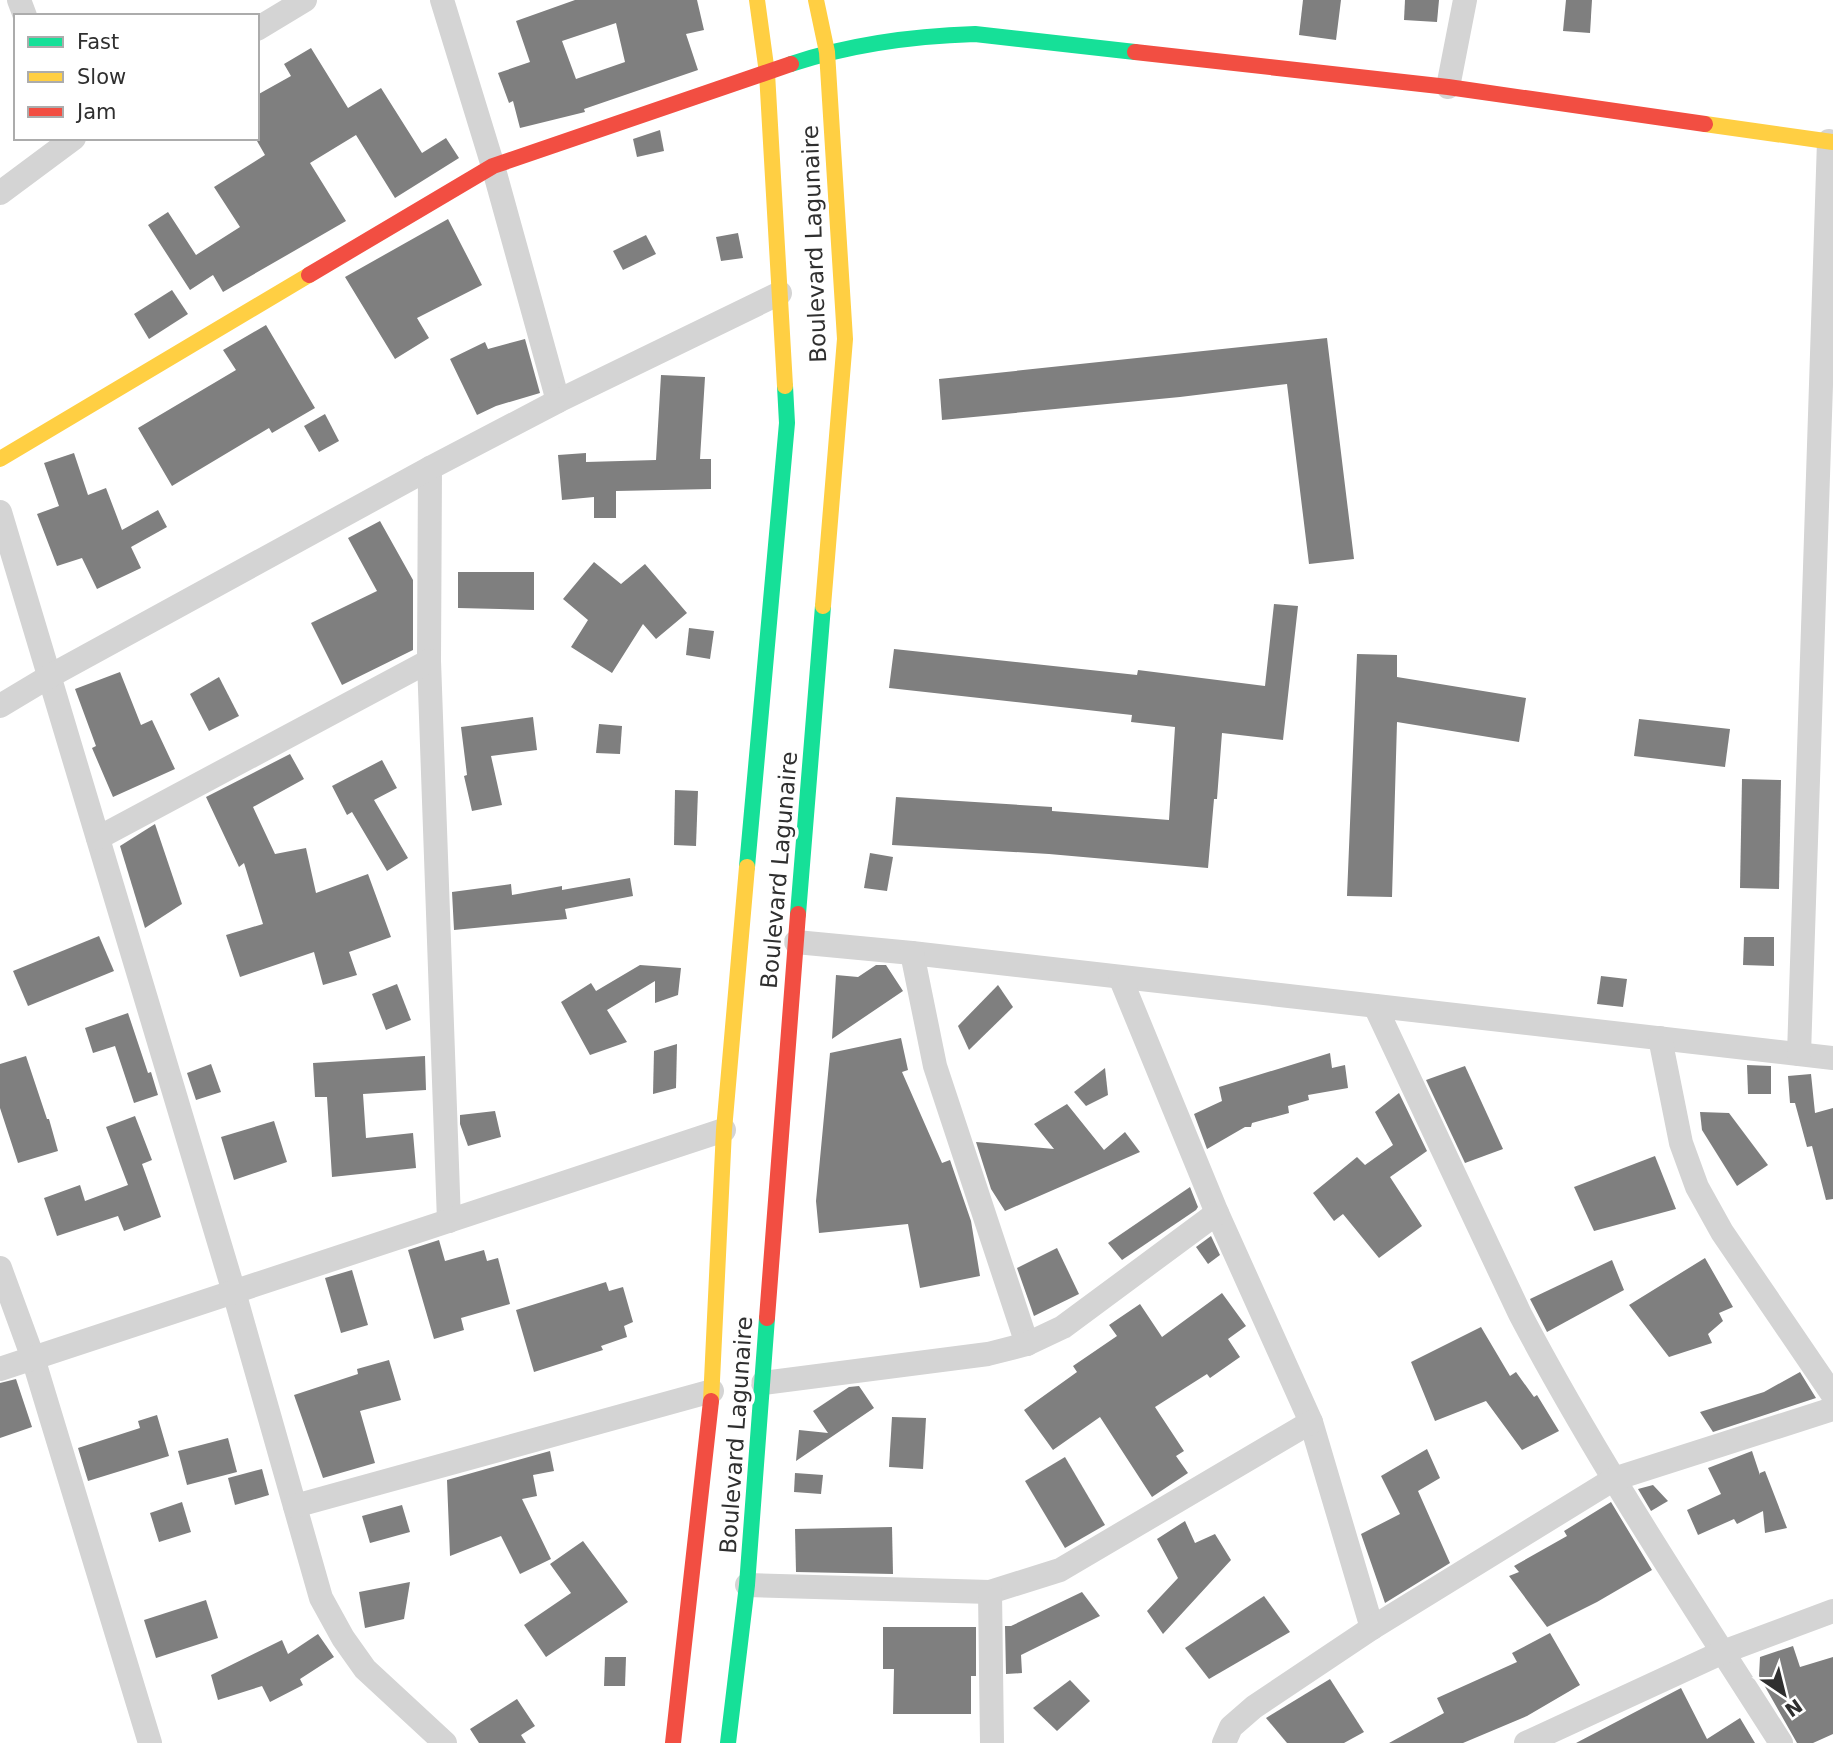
<svg xmlns="http://www.w3.org/2000/svg" width="1833" height="1743" viewBox="0 0 1833 1743" font-family="'DejaVu Sans',sans-serif">
<rect width="100%" height="100%" fill="#fff"/>
<g fill="#7f7f7f" fill-rule="evenodd">
<path d="M575 0H697L704 30 686 34 698 70 584 109 585 112 520 128 513 101 509 103 498 73 530 62 516 21ZM616 23 625 62 576 79 562 41Z"/>
<path d="M1303 0H1341L1336 40 1299 35Z"/>
<path d="M1405 0H1439L1437 22 1404 20Z"/>
<path d="M1566 0H1592L1590 33 1563 31Z"/>
<path d="M311 48 348 108 381 88 422 153 446 138 459 158 395 198 356 135 310 163 346 221 223 292 213 275 190 290 148 225 168 212 196 255 240 227 214 187 265 155 257 141V95L291 76 284 64Z"/>
<path d="M660 130 664 151 637 157 633 139Z"/>
<path d="M448 219 482 285 417 318 429 338 395 359 345 277Z"/>
<path d="M738 233 743 258 721 261 716 237Z"/>
<path d="M646 235 656 254 623 270 613 251Z"/>
<path d="M172 290 188 314 149 339 134 314Z"/>
<path d="M266 325 315 408 272 433 269 428 172 486 138 428 236 370 223 350Z"/>
<path d="M1327 338 1354 559 1309 564 1287 384 1180 397 942 420 939 379Z"/>
<path d="M525 339 540 393 496 406 477 415 450 359 485 342 488 349Z"/>
<path d="M661 375 705 377 700 459H711V489L616 491V518H594V497L562 500 558 455 586 453V462L656 460Z"/>
<path d="M325 414 339 441 319 452 304 426Z"/>
<path d="M74 453 88 495 106 488 122 530 158 510 167 527 131 547 141 568 97 589 82 558 57 566 37 514 59 506 44 463Z"/>
<path d="M380 521 413 580V650L342 685 311 623 377 591 348 538Z"/>
<path d="M594 562 621 584 645 564 687 613 656 639 643 624 612 673 571 647 588 620 563 599Z"/>
<path d="M458 572H534V610L458 608Z"/>
<path d="M1274 604 1298 606 1283 740 1222 733 1217 799H1214L1208 868 1049 854 892 845 896 797 1052 807V811L1169 820 1175 727 1131 722 1132 715 889 688 894 649 1137 675 1138 670 1265 686Z"/>
<path d="M689 628 714 631 710 659 686 655Z"/>
<path d="M1357 654 1397 655V677L1526 698 1519 742 1397 722 1392 897 1347 896Z"/>
<path d="M120 672 141 725 152 720 175 769 113 797 92 748 96 746 75 689Z"/>
<path d="M219 677 239 716 209 731 190 694Z"/>
<path d="M533 717 537 750 491 756 502 805 472 811 464 776 467 775 461 727Z"/>
<path d="M1639 719 1730 729 1725 767 1634 756Z"/>
<path d="M599 724 622 726 620 754 596 753Z"/>
<path d="M290 754 304 779 253 807 275 854 306 848 316 893 368 874 391 937 349 952 357 975 323 985 314 952 240 977 226 935 263 924 244 863 239 867 206 797Z"/>
<path d="M382 760 397 788 374 800 408 858 387 871 352 812 347 815 332 786Z"/>
<path d="M1742 779 1781 780 1779 889 1740 888Z"/>
<path d="M675 790 698 791 696 846 674 845Z"/>
<path d="M155 824 182 904 145 928 120 846Z"/>
<path d="M870 853 893 857 887 891 864 888Z"/>
<path d="M630 878 633 896 565 909 567 919 454 930 452 892 511 884 512 895 562 886V890Z"/>
<path d="M99 936 114 971 28 1006 13 971Z"/>
<path d="M1744 937H1774V966L1743 965Z"/>
<path d="M640 965 681 968 678 995 655 1003V981L607 1010 627 1042 590 1055 561 1002 591 983 596 991Z"/>
<path d="M876 965H886L903 991 832 1039 836 975 858 977Z"/>
<path d="M1601 976 1627 979 1623 1007 1597 1004Z"/>
<path d="M397 984 411 1020 386 1030 372 994Z"/>
<path d="M998 985 1013 1007 969 1050 958 1026Z"/>
<path d="M128 1013 148 1073 151 1072 158 1095 134 1103 115 1046 93 1053 85 1028Z"/>
<path d="M901 1038 908 1070 902 1072 942 1163 950 1160 971 1221 980 1276 920 1288 908 1224 819 1233 816 1201 830 1053Z"/>
<path d="M677 1044 676 1088 653 1094 654 1051Z"/>
<path d="M1330 1053 1332 1068 1345 1065 1348 1088 1308 1095 1309 1100 1288 1106 1289 1113 1252 1123 1251 1127H1245L1207 1149 1194 1114 1222 1101 1219 1087Z"/>
<path d="M26 1056 47 1119H49L58 1151 18 1163 0 1108V1064Z"/>
<path d="M425 1056 426 1090 363 1094 366 1138 413 1133 416 1168 332 1177 327 1097H315L313 1063Z"/>
<path d="M211 1064 221 1092 196 1100 187 1073Z"/>
<path d="M1747 1065 1771 1066V1094H1748Z"/>
<path d="M1465 1066 1503 1149 1465 1163 1426 1080Z"/>
<path d="M1105 1068 1108 1095 1086 1106 1074 1092Z"/>
<path d="M1811 1074 1815 1113 1833 1108V1199L1826 1200 1812 1146 1807 1147 1795 1103H1790L1788 1076Z"/>
<path d="M1399 1093 1427 1151 1390 1177 1422 1226 1379 1258 1343 1214 1334 1221 1313 1193 1357 1157 1365 1165 1393 1145 1375 1112Z"/>
<path d="M1067 1104 1104 1150 1125 1132 1140 1152 1005 1211 991 1189 976 1142 1054 1149 1034 1124Z"/>
<path d="M495 1111 501 1137 468 1146 460 1124V1115Z"/>
<path d="M1700 1112 1729 1113 1768 1165 1737 1186 1702 1130Z"/>
<path d="M135 1116 152 1160 142 1164 161 1217 124 1231 118 1216 57 1236 44 1198 80 1185 85 1201 128 1185 106 1127Z"/>
<path d="M274 1121 287 1162 234 1180 221 1137Z"/>
<path d="M1655 1156 1676 1209 1594 1231 1574 1187Z"/>
<path d="M1190 1187 1198 1207 1196 1210 1122 1260 1108 1243Z"/>
<path d="M1211 1236 1220 1255 1208 1264 1196 1247Z"/>
<path d="M439 1240 445 1261 484 1250 487 1261 498 1258 510 1304 461 1318 464 1330 434 1339 408 1250Z"/>
<path d="M1057 1248 1079 1294 1034 1316 1017 1268Z"/>
<path d="M1705 1258 1733 1307 1719 1313 1723 1321 1708 1334 1712 1343 1669 1357 1629 1305Z"/>
<path d="M1612 1260 1624 1290 1547 1332 1530 1299Z"/>
<path d="M352 1270 368 1325 341 1333 325 1278Z"/>
<path d="M606 1282 609 1291 623 1287 633 1322 624 1326 627 1337 601 1346 603 1350 534 1372 516 1310Z"/>
<path d="M1222 1293 1246 1326 1228 1339 1240 1357 1210 1378 1207 1374 1155 1407 1184 1451 1176 1456 1188 1473 1152 1497 1100 1417 1053 1450 1024 1410 1077 1372 1073 1366 1117 1336 1109 1325 1140 1304 1162 1337Z"/>
<path d="M1481 1327 1510 1376 1516 1372 1534 1397 1537 1395 1559 1431 1522 1450 1486 1401 1435 1421 1411 1362Z"/>
<path d="M389 1360 401 1400 360 1411 375 1463 323 1478 294 1395 358 1374 357 1369Z"/>
<path d="M1800 1372 1816 1398 1713 1432 1700 1412 1764 1392Z"/>
<path d="M16 1379 32 1427 0 1438V1383Z"/>
<path d="M859 1386 874 1408 796 1461 799 1430 828 1433 813 1411 849 1387Z"/>
<path d="M157 1415 169 1456 88 1481 78 1448 140 1428 138 1421Z"/>
<path d="M892 1417 926 1418 923 1469 889 1467Z"/>
<path d="M228 1438 237 1472 187 1485 178 1451Z"/>
<path d="M1427 1449 1440 1478 1418 1491 1450 1563 1385 1603 1361 1534 1400 1514 1381 1476Z"/>
<path d="M550 1451 554 1471 533 1475 537 1496 522 1499 551 1559 520 1574 501 1536 450 1556 447 1480Z"/>
<path d="M1752 1451 1760 1475V1473L1765 1471 1787 1528 1765 1533 1763 1511 1737 1524 1734 1519 1698 1535 1687 1510 1721 1494 1708 1468Z"/>
<path d="M1065 1457 1105 1525 1065 1548 1025 1481Z"/>
<path d="M262 1469 269 1495 235 1505 228 1478Z"/>
<path d="M795 1473 823 1475 821 1494 794 1492Z"/>
<path d="M1653 1485 1668 1501 1651 1511 1638 1489Z"/>
<path d="M182 1502 191 1532 159 1542 150 1513Z"/>
<path d="M1611 1502 1652 1570 1597 1602 1547 1627 1509 1576 1519 1572 1514 1566 1567 1536 1564 1531Z"/>
<path d="M402 1505 410 1532 370 1543 362 1516Z"/>
<path d="M1185 1521 1195 1543 1215 1534 1231 1560 1163 1634 1147 1611 1178 1578 1157 1539Z"/>
<path d="M892 1527 893 1574 796 1572 795 1529Z"/>
<path d="M583 1541 628 1602 546 1657 524 1625 571 1593 550 1564Z"/>
<path d="M410 1582 404 1619 365 1628 359 1592Z"/>
<path d="M1082 1592 1100 1616 1021 1655 1022 1673 1006 1674 1005 1626H1011Z"/>
<path d="M1264 1596 1290 1632 1209 1679 1185 1648Z"/>
<path d="M206 1600 218 1638 156 1658 144 1620Z"/>
<path d="M883 1627H976V1676H971V1714H893L894 1669H883Z"/>
<path d="M1550 1633 1580 1685 1527 1716 1463 1743H1389L1444 1713 1437 1698 1517 1662 1512 1653Z"/>
<path d="M318 1634 334 1657 300 1679 303 1685 270 1702 262 1686 218 1700 211 1675 282 1640 288 1654Z"/>
<path d="M1793 1646 1800 1667 1833 1657V1734L1813 1743H1797L1759 1676 1760 1657Z"/>
<path d="M605 1657H626L625 1686H604Z"/>
<path d="M1330 1679 1364 1732 1344 1743H1287L1266 1718Z"/>
<path d="M1070 1680 1090 1701 1057 1731 1033 1708Z"/>
<path d="M1681 1688 1707 1739 1740 1718 1755 1743H1576Z"/>
<path d="M517 1699 535 1726 521 1735 526 1743H479L470 1729Z"/>
</g>
<g fill="none" stroke-linecap="round" stroke-linejoin="round">
<g stroke="#d4d4d4" stroke-width="24">
<path d="M19 0 25 16"/>
<path d="M442 0 493 166 558 401"/>
<path d="M257 29 305 0"/>
<path d="M1448 87 1465 0"/>
<path d="M0 193 74 138"/>
<path d="M430 468 429 661 449 1221"/>
<path d="M0 512 234 1292 321 1598 343 1638 365 1669 445 1743"/>
<path d="M0 706 50 676 430 468 558 401 780 293"/>
<path d="M98 838 429 661"/>
<path d="M796 942 912 953 1833 1058"/>
<path d="M912 953 935 1066 1027 1344"/>
<path d="M1120 977 1217 1213 1311 1422 1372 1628"/>
<path d="M1375 1006 1520 1314C1598 1462 1691 1602 1781 1743"/>
<path d="M1660 1038 1681 1143 1697 1187 1722 1232 1833 1395"/>
<path d="M1799 1054 1829 141"/>
<path d="M0 1268 33 1358 150 1743"/>
<path d="M0 1369 724 1130"/>
<path d="M763 1383 988 1354 1027 1344 1063 1327 1217 1213"/>
<path d="M295 1506 712 1391"/>
<path d="M747 1585 990 1592 1060 1570 1311 1422"/>
<path d="M990 1592 992 1743"/>
<path d="M1224 1743 1231 1727 1254 1707 1372 1628 1614 1479 1833 1409"/>
<path d="M1526 1743 1723 1652 1833 1611"/>
</g>
<g stroke="#16e098" stroke-width="16">
<path d="M791 64C851 44 912 36 975 34L1135 52"/>
<path d="M747 867 787 423 785 386"/>
<path d="M798 914 823 606"/>
<path d="M728 1743 747 1585 767 1318"/>
</g>
<g stroke="#ffcf43" stroke-width="16">
<path d="M757 0 767 73 785 386"/>
<path d="M816 0 827 52 845 339 823 606"/>
<path d="M1705 124 1833 142"/>
<path d="M0 459 309 275"/>
<path d="M711 1401 724 1130 747 867"/>
</g>
<g stroke="#f24e42" stroke-width="16">
<path d="M1135 52 1448 87 1705 124"/>
<path d="M309 275 493 166 791 64"/>
<path d="M767 1318 798 914"/>
<path d="M673 1743 711 1401"/>
</g>
</g>
<g text-anchor="middle" stroke-width="7" stroke-linejoin="round" paint-order="stroke">
<g font-size="23" fill="#2f2f2f" stroke="#fff">
<text transform="translate(814 244) rotate(-92)" y="8">Boulevard Lagunaire</text>
<text transform="translate(779 870) rotate(-85)" y="8">Boulevard Lagunaire</text>
<text transform="translate(736 1435) rotate(-86)" y="8">Boulevard Lagunaire</text>
</g>
</g>
<rect x="14" y="14" width="245" height="126" fill="#ffffff" stroke="#acacac" stroke-width="2"/>
<rect x="28" y="37" width="35" height="10" fill="#16e098" stroke="#acacac" stroke-width="2"/>
<text x="77" y="49" font-size="21" fill="#2f2f2f">Fast</text>
<rect x="28" y="72" width="35" height="10" fill="#ffcf43" stroke="#acacac" stroke-width="2"/>
<text x="77" y="84" font-size="21" fill="#2f2f2f">Slow</text>
<rect x="28" y="107" width="35" height="10" fill="#f24e42" stroke="#acacac" stroke-width="2"/>
<text x="77" y="119" font-size="21" fill="#2f2f2f">Jam</text>
<g transform="translate(1784 1694) rotate(145)" stroke="#ffffff" stroke-width="5" paint-order="stroke">
<path d="M0-5L12 26L0 18L-12 26Z" fill="#2f2f2f"/>
<text y="-10" font-size="19" font-weight="bold" text-anchor="middle" fill="#2f2f2f">N</text>
</g>
</svg>
